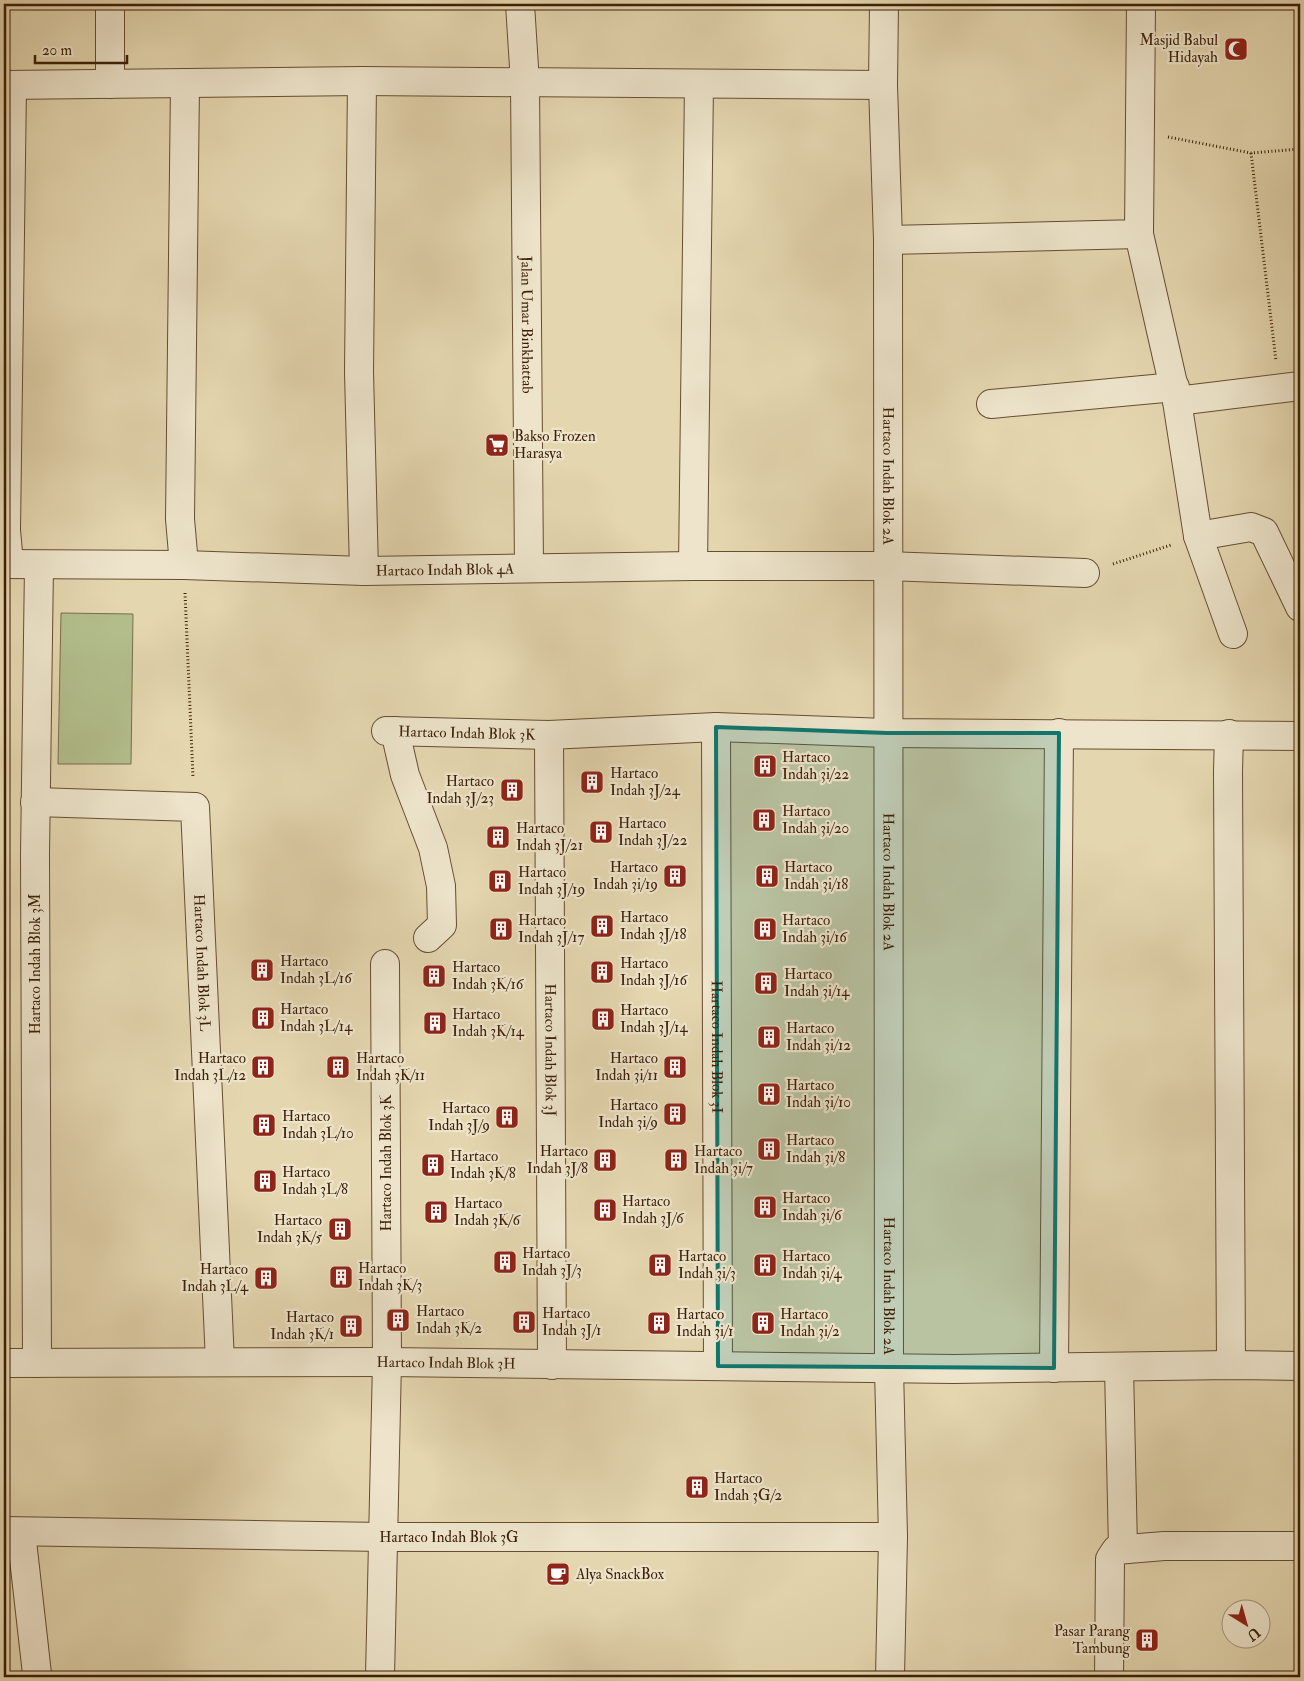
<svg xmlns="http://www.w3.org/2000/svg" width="1304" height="1681" viewBox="0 0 1304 1681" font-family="'IM FELL Double Pica',serif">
<rect width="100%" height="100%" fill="#e4d6af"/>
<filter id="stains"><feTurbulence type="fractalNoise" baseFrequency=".004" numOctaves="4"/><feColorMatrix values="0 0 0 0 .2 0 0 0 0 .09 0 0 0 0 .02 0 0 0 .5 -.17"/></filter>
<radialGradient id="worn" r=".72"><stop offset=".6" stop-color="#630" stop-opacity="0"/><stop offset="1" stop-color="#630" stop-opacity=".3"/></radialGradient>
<path fill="#b2be8c" stroke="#786e4a" d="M61 613 133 614 131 764H58Z"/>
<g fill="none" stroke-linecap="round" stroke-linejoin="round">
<g stroke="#674d31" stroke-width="30">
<g id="minor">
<path d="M110 4V84"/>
<path id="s1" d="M520 4 525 83 529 568"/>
<path id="s2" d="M884 4 883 85 888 240 889 1368 893 1537 890 1677"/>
<path d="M362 81 359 372 364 571"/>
<path d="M4 85 362 81 883 85"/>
<path d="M1139 234 1177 401"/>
<path d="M888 240 1139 234 1141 4"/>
<path d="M991 404 1175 387"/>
<path d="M1198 536 1251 527 1264 532 1300 607"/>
<path id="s3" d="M4 564 184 565 364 571 693 566H886L1085 573"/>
<path d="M9 564 6 530 12 85"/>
<path d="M184 565 180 519 185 83"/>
<path d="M693 566 699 84"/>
<path d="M1233 634 1198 536 1177 401 1300 386"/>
<path id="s4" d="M716 727 718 1366"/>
<path id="s5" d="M386 731 549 735 716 727 887 733 1300 736"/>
<path d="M395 731 405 775 433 848 441 886 442 925 428 938"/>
<path d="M1229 734 1228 772 1231 1365"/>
<path id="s6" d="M549 735 552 1365"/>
<path id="s7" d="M35 802 195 807 220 1362"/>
<path id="s8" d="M4 1363 387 1362 954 1369 1231 1365 1300 1366"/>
<path d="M37 1363 35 855 39 565"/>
<path d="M1119 1367 1123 1548"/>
<path d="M1054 1368 1059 733"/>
<path id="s9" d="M4 1531 384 1537H893"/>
<path d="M21 1532 37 1674"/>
<path d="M380 1677 387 1362 385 964"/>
<path d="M1109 1677 1110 1559 1116 1550 1164 1546H1300"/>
</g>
</g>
<g stroke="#3d1f07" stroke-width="3" stroke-dasharray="1 2.5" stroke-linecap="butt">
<path d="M1168 137 1251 153 1300 149"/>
<path d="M1251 153 1276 361"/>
<path d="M1113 564 1171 545"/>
<path d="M185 593 193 777"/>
</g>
<use href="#minor" stroke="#ede4cb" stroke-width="28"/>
</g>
<path fill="#0f766e" fill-opacity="0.2" stroke="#0f766e" stroke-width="4" stroke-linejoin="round" d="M716 727 887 733H1059L1054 1368 718 1366Z"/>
<defs>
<g id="mosque-square" transform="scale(1.25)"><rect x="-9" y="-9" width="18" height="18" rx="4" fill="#8f2418" stroke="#ede4cb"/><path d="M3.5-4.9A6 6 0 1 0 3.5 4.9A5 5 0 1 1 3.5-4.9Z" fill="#fff"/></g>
<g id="supermarket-square" transform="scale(1.25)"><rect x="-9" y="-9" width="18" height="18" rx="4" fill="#8f2418" stroke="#ede4cb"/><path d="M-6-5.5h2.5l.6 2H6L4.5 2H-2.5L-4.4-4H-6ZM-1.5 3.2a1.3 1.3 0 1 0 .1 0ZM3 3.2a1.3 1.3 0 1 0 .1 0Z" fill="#fff"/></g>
<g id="building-square" transform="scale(1.25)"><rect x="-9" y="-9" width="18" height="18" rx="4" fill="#8f2418" stroke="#ede4cb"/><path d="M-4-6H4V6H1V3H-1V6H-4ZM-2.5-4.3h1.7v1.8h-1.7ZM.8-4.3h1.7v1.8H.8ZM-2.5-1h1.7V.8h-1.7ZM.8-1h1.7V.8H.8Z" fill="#fff"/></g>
<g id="cafe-square" transform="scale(1.25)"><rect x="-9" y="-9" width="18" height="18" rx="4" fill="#8f2418" stroke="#ede4cb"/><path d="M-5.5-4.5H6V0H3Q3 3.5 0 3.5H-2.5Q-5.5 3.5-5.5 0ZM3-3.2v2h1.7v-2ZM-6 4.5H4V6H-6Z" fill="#fff"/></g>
</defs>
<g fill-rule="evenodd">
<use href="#mosque-square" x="1236" y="49"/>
<use href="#supermarket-square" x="497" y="445"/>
<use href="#building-square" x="765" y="766"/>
<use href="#building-square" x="592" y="782"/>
<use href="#building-square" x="512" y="790"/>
<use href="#building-square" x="764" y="820"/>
<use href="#building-square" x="601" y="832"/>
<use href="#building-square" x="498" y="837"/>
<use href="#building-square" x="675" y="876"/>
<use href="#building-square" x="767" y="876"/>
<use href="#building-square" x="500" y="881"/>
<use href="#building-square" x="602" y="926"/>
<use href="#building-square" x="501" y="929"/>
<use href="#building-square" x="765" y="929"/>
<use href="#building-square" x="262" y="970"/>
<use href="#building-square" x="602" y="972"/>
<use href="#building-square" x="434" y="976"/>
<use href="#building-square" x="766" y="983"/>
<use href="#building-square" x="263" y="1018"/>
<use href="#building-square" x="603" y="1019"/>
<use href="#building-square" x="435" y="1023"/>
<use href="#building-square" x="769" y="1037"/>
<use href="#building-square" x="263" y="1067"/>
<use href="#building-square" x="338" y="1067"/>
<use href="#building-square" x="675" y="1067"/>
<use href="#building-square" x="769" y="1094"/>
<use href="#building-square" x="675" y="1114"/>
<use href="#building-square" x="507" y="1117"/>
<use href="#building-square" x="264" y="1125"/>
<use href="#building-square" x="769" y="1149"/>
<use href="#building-square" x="605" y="1160"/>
<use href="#building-square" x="676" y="1160"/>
<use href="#building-square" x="433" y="1165"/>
<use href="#building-square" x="265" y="1181"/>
<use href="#building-square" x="765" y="1207"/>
<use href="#building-square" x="605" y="1210"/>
<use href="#building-square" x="436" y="1212"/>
<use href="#building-square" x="340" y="1229"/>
<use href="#building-square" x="505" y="1262"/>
<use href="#building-square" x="660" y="1265"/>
<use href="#building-square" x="765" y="1265"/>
<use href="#building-square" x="341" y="1277"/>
<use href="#building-square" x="266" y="1278"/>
<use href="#building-square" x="398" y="1320"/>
<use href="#building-square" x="524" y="1322"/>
<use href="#building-square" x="659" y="1323"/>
<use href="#building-square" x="763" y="1323"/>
<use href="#building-square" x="351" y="1326"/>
<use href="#building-square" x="697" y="1487"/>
<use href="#cafe-square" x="558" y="1574"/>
<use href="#building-square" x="1147" y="1640"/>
</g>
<g text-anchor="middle" stroke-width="4.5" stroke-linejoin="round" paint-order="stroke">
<g font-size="15" fill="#3d1f07" stroke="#ede4cb" text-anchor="start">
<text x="1218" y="45" text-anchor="end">Masjid Babul<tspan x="1218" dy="17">Hidayah</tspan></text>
<text x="514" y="441">Bakso Frozen<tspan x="514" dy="17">Harasya</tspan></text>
<text x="782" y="762">Hartaco<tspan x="782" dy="17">Indah 3i/22</tspan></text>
<text x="610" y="778">Hartaco<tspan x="610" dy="17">Indah 3J/24</tspan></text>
<text x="494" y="786" text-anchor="end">Hartaco<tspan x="494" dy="17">Indah 3J/23</tspan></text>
<text x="782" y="816">Hartaco<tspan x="782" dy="17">Indah 3i/20</tspan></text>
<text x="618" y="828">Hartaco<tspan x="618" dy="17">Indah 3J/22</tspan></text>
<text x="516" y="833">Hartaco<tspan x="516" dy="17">Indah 3J/21</tspan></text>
<text x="658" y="872" text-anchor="end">Hartaco<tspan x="658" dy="17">Indah 3i/19</tspan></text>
<text x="784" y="872">Hartaco<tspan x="784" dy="17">Indah 3i/18</tspan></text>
<text x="518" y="877">Hartaco<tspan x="518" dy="17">Indah 3J/19</tspan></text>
<text x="620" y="922">Hartaco<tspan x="620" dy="17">Indah 3J/18</tspan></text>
<text x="518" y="925">Hartaco<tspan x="518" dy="17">Indah 3J/17</tspan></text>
<text x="782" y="925">Hartaco<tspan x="782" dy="17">Indah 3i/16</tspan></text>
<text x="280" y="966">Hartaco<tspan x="280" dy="17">Indah 3L/16</tspan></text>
<text x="620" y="968">Hartaco<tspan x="620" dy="17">Indah 3J/16</tspan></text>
<text x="452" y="972">Hartaco<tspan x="452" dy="17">Indah 3K/16</tspan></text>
<text x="784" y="979">Hartaco<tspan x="784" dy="17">Indah 3i/14</tspan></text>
<text x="280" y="1014">Hartaco<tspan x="280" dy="17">Indah 3L/14</tspan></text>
<text x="620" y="1015">Hartaco<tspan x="620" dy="17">Indah 3J/14</tspan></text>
<text x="452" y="1019">Hartaco<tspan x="452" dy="17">Indah 3K/14</tspan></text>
<text x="786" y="1033">Hartaco<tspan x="786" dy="17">Indah 3i/12</tspan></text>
<text x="246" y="1063" text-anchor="end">Hartaco<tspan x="246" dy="17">Indah 3L/12</tspan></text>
<text x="356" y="1063">Hartaco<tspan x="356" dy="17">Indah 3K/11</tspan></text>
<text x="658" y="1063" text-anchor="end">Hartaco<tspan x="658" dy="17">Indah 3i/11</tspan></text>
<text x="786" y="1090">Hartaco<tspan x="786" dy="17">Indah 3i/10</tspan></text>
<text x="658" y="1110" text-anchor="end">Hartaco<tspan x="658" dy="17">Indah 3i/9</tspan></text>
<text x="490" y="1113" text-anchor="end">Hartaco<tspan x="490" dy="17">Indah 3J/9</tspan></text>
<text x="282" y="1121">Hartaco<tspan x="282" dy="17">Indah 3L/10</tspan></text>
<text x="786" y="1145">Hartaco<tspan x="786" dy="17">Indah 3i/8</tspan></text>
<text x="588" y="1156" text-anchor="end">Hartaco<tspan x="588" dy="17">Indah 3J/8</tspan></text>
<text x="694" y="1156">Hartaco<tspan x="694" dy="17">Indah 3i/7</tspan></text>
<text x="450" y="1161">Hartaco<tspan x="450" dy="17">Indah 3K/8</tspan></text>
<text x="282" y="1177">Hartaco<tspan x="282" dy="17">Indah 3L/8</tspan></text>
<text x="782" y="1203">Hartaco<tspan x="782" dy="17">Indah 3i/6</tspan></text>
<text x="622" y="1206">Hartaco<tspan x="622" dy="17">Indah 3J/6</tspan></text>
<text x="454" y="1208">Hartaco<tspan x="454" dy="17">Indah 3K/6</tspan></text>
<text x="322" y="1225" text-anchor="end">Hartaco<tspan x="322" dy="17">Indah 3K/5</tspan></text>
<text x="522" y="1258">Hartaco<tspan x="522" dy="17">Indah 3J/3</tspan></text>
<text x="678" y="1261">Hartaco<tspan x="678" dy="17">Indah 3i/3</tspan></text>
<text x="782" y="1261">Hartaco<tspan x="782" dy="17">Indah 3i/4</tspan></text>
<text x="358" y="1273">Hartaco<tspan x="358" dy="17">Indah 3K/3</tspan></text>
<text x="248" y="1274" text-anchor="end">Hartaco<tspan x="248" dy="17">Indah 3L/4</tspan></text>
<text x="416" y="1316">Hartaco<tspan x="416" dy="17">Indah 3K/2</tspan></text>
<text x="542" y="1318">Hartaco<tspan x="542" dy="17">Indah 3J/1</tspan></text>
<text x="676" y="1319">Hartaco<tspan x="676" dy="17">Indah 3i/1</tspan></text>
<text x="780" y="1319">Hartaco<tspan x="780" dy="17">Indah 3i/2</tspan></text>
<text x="334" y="1322" text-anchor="end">Hartaco<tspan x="334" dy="17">Indah 3K/1</tspan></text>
<text x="714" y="1483">Hartaco<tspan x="714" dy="17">Indah 3G/2</tspan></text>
<text x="576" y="1579">Alya SnackBox</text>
<text x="1130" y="1636" text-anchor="end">Pasar Parang<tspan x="1130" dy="17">Tambung</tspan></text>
</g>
<g font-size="15" fill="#3d1f07" stroke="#ede4cb">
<text dy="5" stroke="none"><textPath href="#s1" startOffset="321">Jalan Umar Binkhattab</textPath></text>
<text dy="5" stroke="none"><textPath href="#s2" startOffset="472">Hartaco Indah Blok 2A</textPath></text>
<text dy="5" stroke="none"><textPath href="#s3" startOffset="441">Hartaco Indah Blok 4A</textPath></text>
<text dy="5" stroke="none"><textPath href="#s5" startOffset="81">Hartaco Indah Blok 3K</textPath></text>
<text dy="5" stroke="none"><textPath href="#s2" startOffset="878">Hartaco Indah Blok 2A</textPath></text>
<text transform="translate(35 964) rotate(-90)" y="5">Hartaco Indah Blok 3M</text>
<text dy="5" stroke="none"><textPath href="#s7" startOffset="316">Hartaco Indah Blok 3L</textPath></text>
<text dy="5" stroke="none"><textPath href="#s4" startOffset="320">Hartaco Indah Blok 3I</textPath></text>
<text dy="5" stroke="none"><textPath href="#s6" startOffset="315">Hartaco Indah Blok 3J</textPath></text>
<text transform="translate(386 1163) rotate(-90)" y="5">Hartaco Indah Blok 3K</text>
<text dy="5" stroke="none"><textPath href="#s2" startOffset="1282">Hartaco Indah Blok 2A</textPath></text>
<text dy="5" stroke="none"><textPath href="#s8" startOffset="442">Hartaco Indah Blok 3H</textPath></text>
<text dy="5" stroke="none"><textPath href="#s9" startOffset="445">Hartaco Indah Blok 3G</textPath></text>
</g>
</g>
<rect width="1304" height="1681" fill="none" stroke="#e4d6af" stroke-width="20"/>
<rect x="5" y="5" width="1294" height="1671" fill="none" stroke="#3d1f07" stroke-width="2.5"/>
<rect x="10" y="10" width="1284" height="1661" fill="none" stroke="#3d1f07"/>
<g transform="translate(1246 1624) rotate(143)"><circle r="24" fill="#ede4cb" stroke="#a7957d"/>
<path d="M0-4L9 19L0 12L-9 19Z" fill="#8f2418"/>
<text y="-8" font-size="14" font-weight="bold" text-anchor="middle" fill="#3d1f07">U</text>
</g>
<path d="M35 55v8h92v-8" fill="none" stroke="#3d1f07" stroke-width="2.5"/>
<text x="42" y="55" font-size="15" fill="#3d1f07" stroke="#ede4cb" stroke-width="4" paint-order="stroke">20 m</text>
<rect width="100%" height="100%" filter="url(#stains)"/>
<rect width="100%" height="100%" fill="url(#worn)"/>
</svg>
